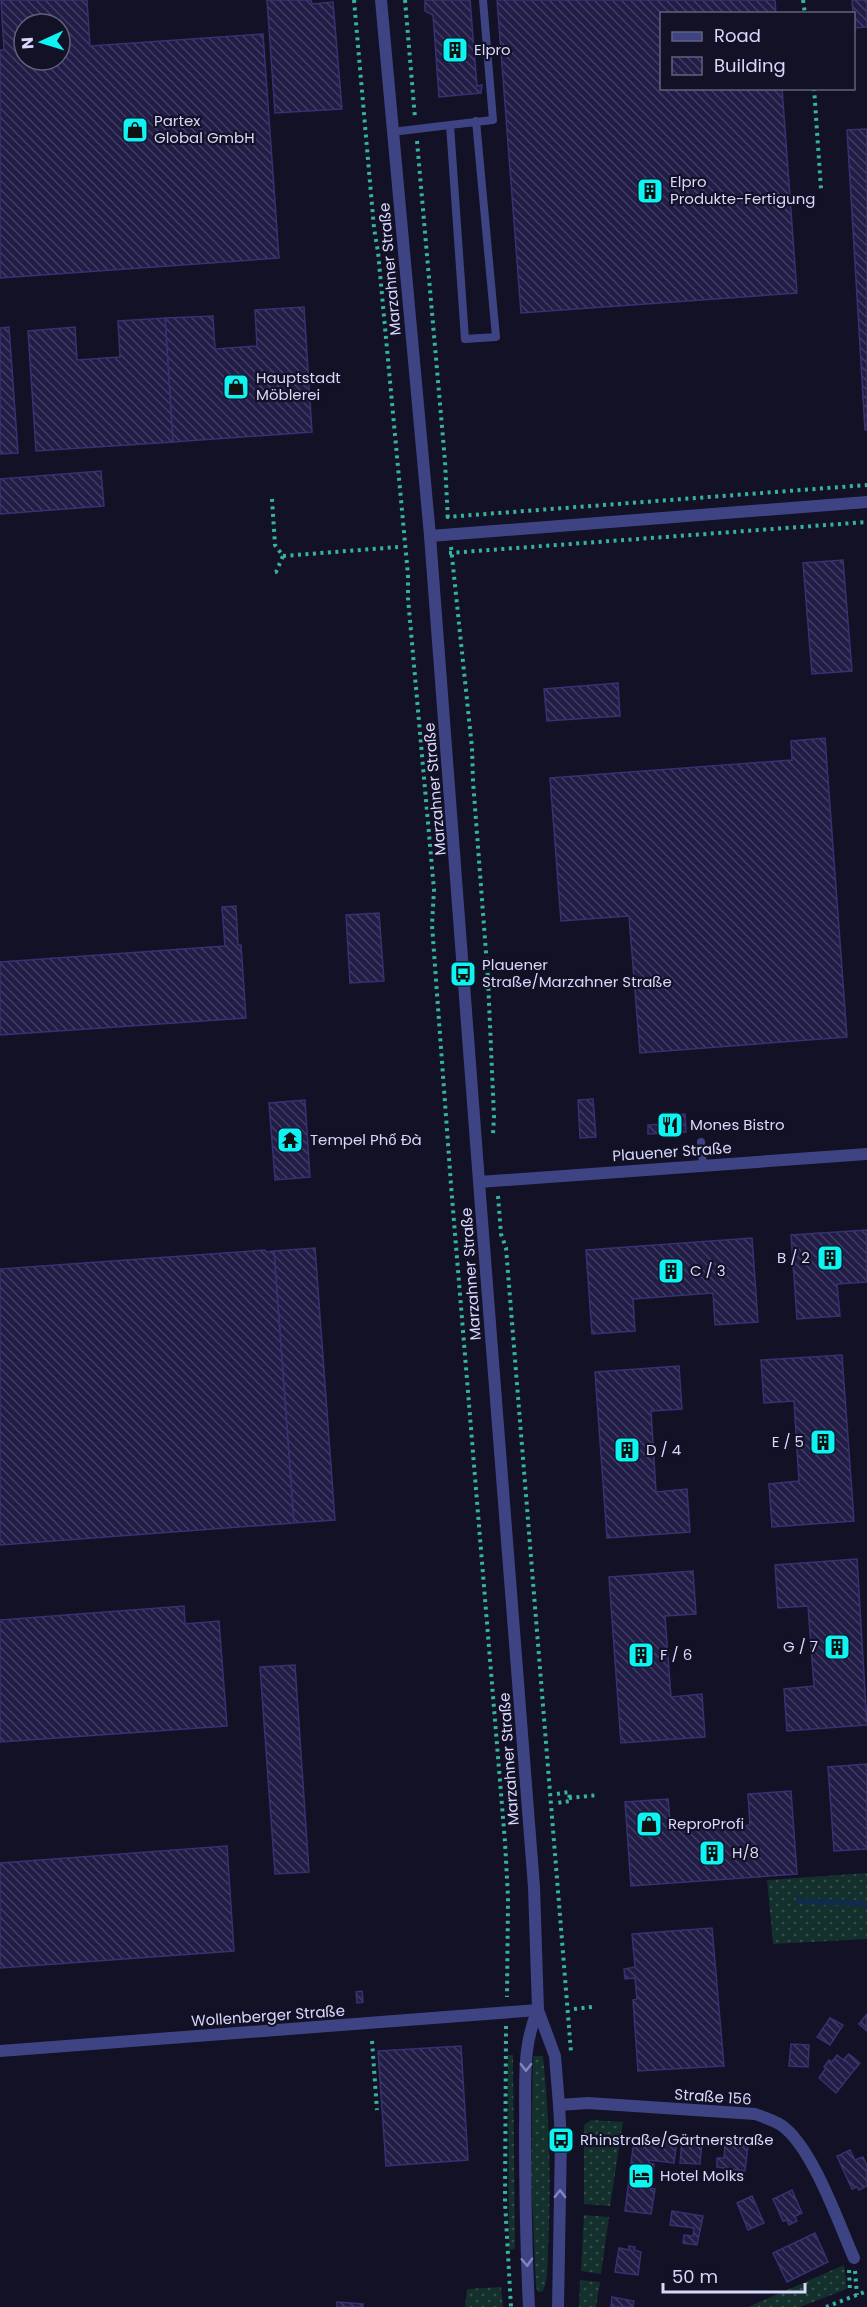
<svg xmlns="http://www.w3.org/2000/svg" width="867" height="2307" viewBox="0 0 867 2307" font-family="Poppins,sans-serif">
<defs>
<pattern id="grass-dots" width="8" height="8" patternUnits="userSpaceOnUse" patternTransform="scale(1.5)"><rect width="8" height="8" fill="#14302c"/><path d="M2 2h.1M6 6h.1" fill="none" stroke="#354d4c" stroke-width="1.8" stroke-linecap="round"/></pattern>
<pattern id="building-back-hatch" width="6" height="6" patternUnits="userSpaceOnUse" patternTransform="scale(1.5)"><rect width="6" height="6" fill="#211d46"/><path d="M-1 5l2 2M0 0l6 6M5-1l2 2" fill="none" stroke="#403d62"/></pattern>
</defs>
<rect width="100%" height="100%" fill="#121126"/>
<g fill="url(#grass-dots)">
<path d="M867 1873V1939L773 1944 767 1880Z"/>
<path d="M508 2055H513L515 2249 509 2250Z"/>
<path d="M533 2056H543C550 2121 551 2186 548 2251 547 2264 549 2282 542 2292H538L536 2287 531 2176Z"/>
<path d="M591 2120 623 2122 610 2206 584 2204V2125Z"/>
<path d="M584 2215 609 2217 601 2274 581 2271Z"/>
<path d="M844 2265 847 2289 800 2307H748Z"/>
<path d="M580 2280 600 2282 596 2307H579Z"/>
<path d="M501 2287 503 2307H465L467 2289Z"/>
</g>
<g fill="none" stroke-linecap="round" stroke-linejoin="round">
<path stroke="#112c4a" stroke-width="6" d="M798 1901 859 1903 867 1906"/>
</g>
<g fill="url(#building-back-hatch)" stroke="#373171" stroke-width="1.5" fill-rule="evenodd">
<path d="M1 0H87L90 46 263 34 279 258 0 278V50H4ZM24 24H60V60H24Z"/>
<path d="M267 0H311L312 4 333 2 342 109 275 113Z"/>
<path d="M425 0H470L477 86 482 85 481 93 439 97 433 15 425 11Z"/>
<path d="M497 0H775L776 14H662V88H782L797 293 521 313Z"/>
<path d="M852 0H867V27L854 28Z"/>
<path d="M867 129V430H865L847 130Z"/>
<path d="M304 307 312 432 173 442 165 318 213 316 215 349 257 346 255 310Z"/>
<path d="M165 318 173 442 36 451 28 331 75 327 77 360 120 357 118 321Z"/>
<path d="M9 327 18 453 0 454V328Z"/>
<path d="M101 471 104 506 0 514V479Z"/>
<path d="M843 560 852 671 812 674 803 563Z"/>
<path d="M618 683 620 716 547 721 544 689Z"/>
<path d="M825 738 847 1037 640 1053 629 916 561 921 550 778 792 760 791 741Z"/>
<path d="M236 906 238 945H241L246 1018 0 1035V962L225 946 222 907Z"/>
<path d="M379 913 384 981 350 983 346 915Z"/>
<path d="M593 1099 596 1137 580 1138 578 1100Z"/>
<path d="M305 1100 310 1177 275 1180 269 1103Z"/>
<path d="M685 1114 686 1132 648 1134V1125L664 1124 663 1116Z"/>
<path d="M867 1230V1282L837 1284 840 1316 797 1319 791 1235Z"/>
<path d="M752 1238 758 1322 715 1325 713 1293 633 1299 635 1331 592 1334 586 1250Z"/>
<path d="M315 1248 335 1520 294 1523 274 1251Z"/>
<path d="M265 1250 266 1252 274 1251 294 1523 0 1545V1269Z"/>
<path d="M842 1355 854 1521 772 1527 769 1484 799 1481 794 1401 764 1403 761 1360Z"/>
<path d="M679 1366 682 1409 651 1411 656 1492 687 1489 690 1532 607 1538 595 1372Z"/>
<path d="M857 1559 867 1725 787 1731 784 1689 814 1686 808 1606 778 1608 775 1565Z"/>
<path d="M693 1571 696 1614 665 1616 671 1697 702 1694 705 1737 621 1743 609 1577Z"/>
<path d="M184 1606 185 1624 219 1621 227 1726 0 1742V1620Z"/>
<path d="M295 1665 309 1872 275 1874 260 1667Z"/>
<path d="M867 1764V1849L834 1851 828 1767Z"/>
<path d="M791 1791 797 1874 631 1886 625 1802 668 1799 671 1831 750 1825 748 1794Z"/>
<path d="M227 1846 234 1951 0 1968V1863Z"/>
<path d="M712 1928 724 2066 638 2071 633 2000 637 1999 635 1978 625 1979 624 1969 635 1967 632 1934Z"/>
<path d="M362 1991 363 2002 357 2003 356 1992Z"/>
<path d="M867 2014V2031L859 2024Z"/>
<path d="M830 2018 843 2025 830 2045 817 2037Z"/>
<path d="M791 2044 809 2045 808 2067 789 2066Z"/>
<path d="M461 2046 468 2160 386 2166 378 2051Z"/>
<path d="M849 2054 860 2063 855 2069 843 2060Z"/>
<path d="M837 2055 855 2069 836 2093 819 2078 826 2068 824 2067 829 2060 832 2062Z"/>
<path d="M649 2136 677 2140 674 2163 649 2160V2163L654 2164 651 2188 655 2189 651 2214 625 2211 633 2148Z"/>
<path d="M682 2140 702 2141 700 2164 680 2163Z"/>
<path d="M725 2144 748 2146 745 2171 717 2167V2158H724Z"/>
<path d="M850 2150 855 2160 863 2157 867 2166V2186L859 2190 857 2187 852 2189 837 2156Z"/>
<path d="M792 2190 802 2213 795 2216 797 2221 789 2225 787 2220 783 2221 773 2199Z"/>
<path d="M752 2196 764 2223 748 2230 737 2203Z"/>
<path d="M672 2211 703 2216 697 2245 683 2243 684 2235 693 2236 694 2228 670 2225Z"/>
<path d="M815 2233 828 2262 787 2282 773 2253Z"/>
<path d="M629 2246 635 2247 634 2250 641 2252 638 2275 615 2272 619 2248 629 2250Z"/>
<path d="M612 2297 634 2301 633 2307H611Z"/>
<path d="M337 2302 363 2304V2307H337Z"/>
</g>
<g fill="none" stroke-linecap="round" stroke-linejoin="round">
<g stroke="#36b39e" stroke-width="4" stroke-dasharray="3 4.5" stroke-linecap="butt">
<path d="M354 0 374 228 378 252 408 575V598L434 890 432 925 451 1185 505 1842 508 1897 507 1997"/>
<path d="M405 0 415 118"/>
<path d="M803 0 805 14"/>
<path d="M814 88 821 189"/>
<path d="M417 141 445 461 448 522"/>
<path d="M272 499 275 545 283 556 276 572H272"/>
<path d="M446 517 867 485"/>
<path d="M451 547 472 748 473 781 488 979 494 1117 493 1134"/>
<path d="M449 553 867 522"/>
<path d="M283 556 398 547"/>
<path d="M498 1196 501 1234 506 1248 571 2052"/>
<path d="M557 1794 569 1792 570 1801 557 1803"/>
<path d="M569 1798 598 1795"/>
<path d="M574 2009 592 2007"/>
<path d="M506 2026 505 2202 511 2307"/>
<path d="M372 2041 377 2110"/>
<path d="M849 2270 850 2292"/>
<path d="M855 2271 857 2295"/>
<path d="M826 2307 867 2291"/>
</g>
<g stroke="#3e4383" stroke-width="8">
<path d="M476 121 496 337 465 339 450 125 493 120 483 0"/>
<path d="M392 132 450 125"/>
<path d="M701 1142 703 1165"/>
</g>
<g stroke="#3e4383" stroke-width="12">
<path d="M381 0 430 536 479 1182"/>
<path d="M430 536 867 502"/>
<path d="M0 2051 538 2010"/>
<path d="M559 2105 588 2103 755 2114C763 2117 773 2120 781 2125 812 2146 838 2222 854 2258"/>
</g>
<g stroke="#3e4383" stroke-width="12">
<path d="M529 2307C526 2247 525 2188 525 2128 526 2088 521 2047 538 2010"/>
<path d="M558 2307 561 2140 559 2105 555 2056 538 2010 534 1887 479 1182 867 1154"/>
</g>
</g>
<defs><path id="oneway-chevron" d="M-2-3.5L2.5 0L-2 3.5" fill="none" stroke-width="1.6" stroke-linecap="round" stroke-linejoin="round" transform="scale(1.5)"/></defs>
<g stroke="#8386ba">
<use href="#oneway-chevron" transform="translate(526 2067) rotate(91)"/>
<use href="#oneway-chevron" transform="translate(560 2194) rotate(-89)"/>
<use href="#oneway-chevron" transform="translate(527 2262) rotate(87)"/>
</g>
<defs>
<g id="building-square" transform="scale(1.35)"><rect x="-9" y="-9" width="18" height="18" rx="4" fill="#0df4f2" stroke="#121126"/><path d="M-4-6H4V6H1V3H-1V6H-4ZM-2.5-4.3h1.7v1.8h-1.7ZM.8-4.3h1.7v1.8H.8ZM-2.5-1h1.7V.8h-1.7ZM.8-1h1.7V.8H.8Z" fill="#111"/></g>
<g id="shop-square" transform="scale(1.35)"><rect x="-9" y="-9" width="18" height="18" rx="4" fill="#0df4f2" stroke="#121126"/><path d="M-5-2.5h2.3a2.7 3.5 0 0 1 5.4 0H5L5.5 6h-11ZM-1.5-2.5h3a1.5 2.3 0 0 0-3 0Z" fill="#111"/></g>
<g id="bus-square" transform="scale(1.35)"><rect x="-9" y="-9" width="18" height="18" rx="4" fill="#0df4f2" stroke="#121126"/><path d="M-5-6H5V4H4V6H2V4H-2V6H-4V4H-5ZM-3.5-4V0h7V-4ZM-3.5 1.2v1.5H-2V1.2ZM2 1.2v1.5H3.5V1.2Z" fill="#111"/></g>
<g id="restaurant-square" transform="scale(1.35)"><rect x="-9" y="-9" width="18" height="18" rx="4" fill="#0df4f2" stroke="#121126"/><path d="M-5-6h1v4h1v-4h1v4h1v-4h1v5L-1.5 .5V6h-2V.5L-5-1ZM5-6V6H3V1.5H1.5Q1.5-4 5-6Z" fill="#111"/></g>
<g id="temple-square" transform="scale(1.35)"><rect x="-9" y="-9" width="18" height="18" rx="4" fill="#0df4f2" stroke="#121126"/><path d="M0-6L5-2H3V0L6.5 2.5H4V6H1.5V3h-3V6H-4V2.5H-6.5L-3 0V-2H-5Z" fill="#111"/></g>
<g id="hotel-square" transform="scale(1.35)"><rect x="-9" y="-9" width="18" height="18" rx="4" fill="#0df4f2" stroke="#121126"/><path d="M-6-4.5h1.5V1H6V5H4.5V3h-9V5H-6ZM-4 0a1.8 1.8 0 1 1 3.6 0ZM.5 0V-2.5h3Q6-2.5 6 0Z" fill="#111"/></g>
</defs>
<g fill-rule="evenodd">
<use href="#building-square" x="455" y="50"/>
<use href="#shop-square" x="135" y="130"/>
<use href="#building-square" x="650" y="191"/>
<use href="#shop-square" x="236" y="387"/>
<use href="#bus-square" x="463" y="974"/>
<use href="#restaurant-square" x="670" y="1125"/>
<use href="#temple-square" x="290" y="1140"/>
<use href="#building-square" x="830" y="1258"/>
<use href="#building-square" x="671" y="1271"/>
<use href="#building-square" x="823" y="1442"/>
<use href="#building-square" x="627" y="1450"/>
<use href="#building-square" x="837" y="1647"/>
<use href="#building-square" x="641" y="1655"/>
<use href="#shop-square" x="649" y="1824"/>
<use href="#building-square" x="712" y="1853"/>
<use href="#bus-square" x="561" y="2140"/>
<use href="#hotel-square" x="641" y="2176"/>
</g>
<g text-anchor="middle" stroke-width="4.5" stroke-linejoin="round" paint-order="stroke">
<g font-size="15" fill="#d8d8fd" stroke="#121126" text-anchor="start">
<text x="474" y="55">Elpro</text>
<text x="154" y="126">Partex<tspan x="154" dy="17">Global GmbH</tspan></text>
<text x="670" y="187">Elpro<tspan x="670" dy="17">Produkte-Fertigung</tspan></text>
<text x="256" y="383">Hauptstadt<tspan x="256" dy="17">Möblerei</tspan></text>
<text x="482" y="970">Plauener<tspan x="482" dy="17">Straße/Marzahner Straße</tspan></text>
<text x="690" y="1130">Mones Bistro</text>
<text x="310" y="1145">Tempel Phổ Đà</text>
<text x="810" y="1263" text-anchor="end">B / 2</text>
<text x="690" y="1276">C / 3</text>
<text x="804" y="1447" text-anchor="end">E / 5</text>
<text x="646" y="1455">D / 4</text>
<text x="818" y="1652" text-anchor="end">G / 7</text>
<text x="660" y="1660">F / 6</text>
<text x="668" y="1829">ReproProfi</text>
<text x="732" y="1858">H/8</text>
<text x="580" y="2145">Rhinstraße/Gärtnerstraße</text>
<text x="660" y="2181">Hotel Molks</text>
</g>
<g font-size="15" fill="#d8d8fd" stroke="#121126">
<text transform="translate(390 269) rotate(-95)" y="5">Marzahner Straße</text>
<text transform="translate(435 789) rotate(-95)" y="5">Marzahner Straße</text>
<text transform="translate(672 1152) rotate(-4)" y="5">Plauener Straße</text>
<text transform="translate(471 1274) rotate(-94)" y="5">Marzahner Straße</text>
<text transform="translate(509 1759) rotate(-94)" y="5">Marzahner Straße</text>
<text transform="translate(268 2016) rotate(-4)" y="5">Wollenberger Straße</text>
<text transform="translate(713 2097) rotate(4)" y="5">Straße 156</text>
</g>
</g>
<rect x="660" y="12" width="195" height="78" fill="#121126" stroke="#61617c" stroke-width="1.5"/>
<rect x="672" y="32" width="30" height="9" fill="#3e4383" stroke="#61617c" stroke-width="1.5"/>
<text x="714" y="42" font-size="18" fill="#d8d8fd">Road</text>
<rect x="672" y="57" width="30" height="18" fill="url(#building-back-hatch)" stroke="#61617c" stroke-width="1.5"/>
<text x="714" y="72" font-size="18" fill="#d8d8fd">Building</text>
<g transform="translate(42 42) rotate(266)"><circle r="28" fill="#121126" stroke="#61617c" stroke-width="1.5"/>
<path d="M0-4.5L10 22L0 15L-10 22Z" fill="#0df4f2"/>
<text y="-9" font-size="16" font-weight="bold" text-anchor="middle" fill="#d8d8fd">N</text>
</g>
<path d="M663 2283v9h142v-9" fill="none" stroke="#d8d8fd" stroke-width="3"/>
<text x="672" y="2283" font-size="18" fill="#d8d8fd" stroke="#121126" stroke-width="4.5" paint-order="stroke">50 m</text>
</svg>
